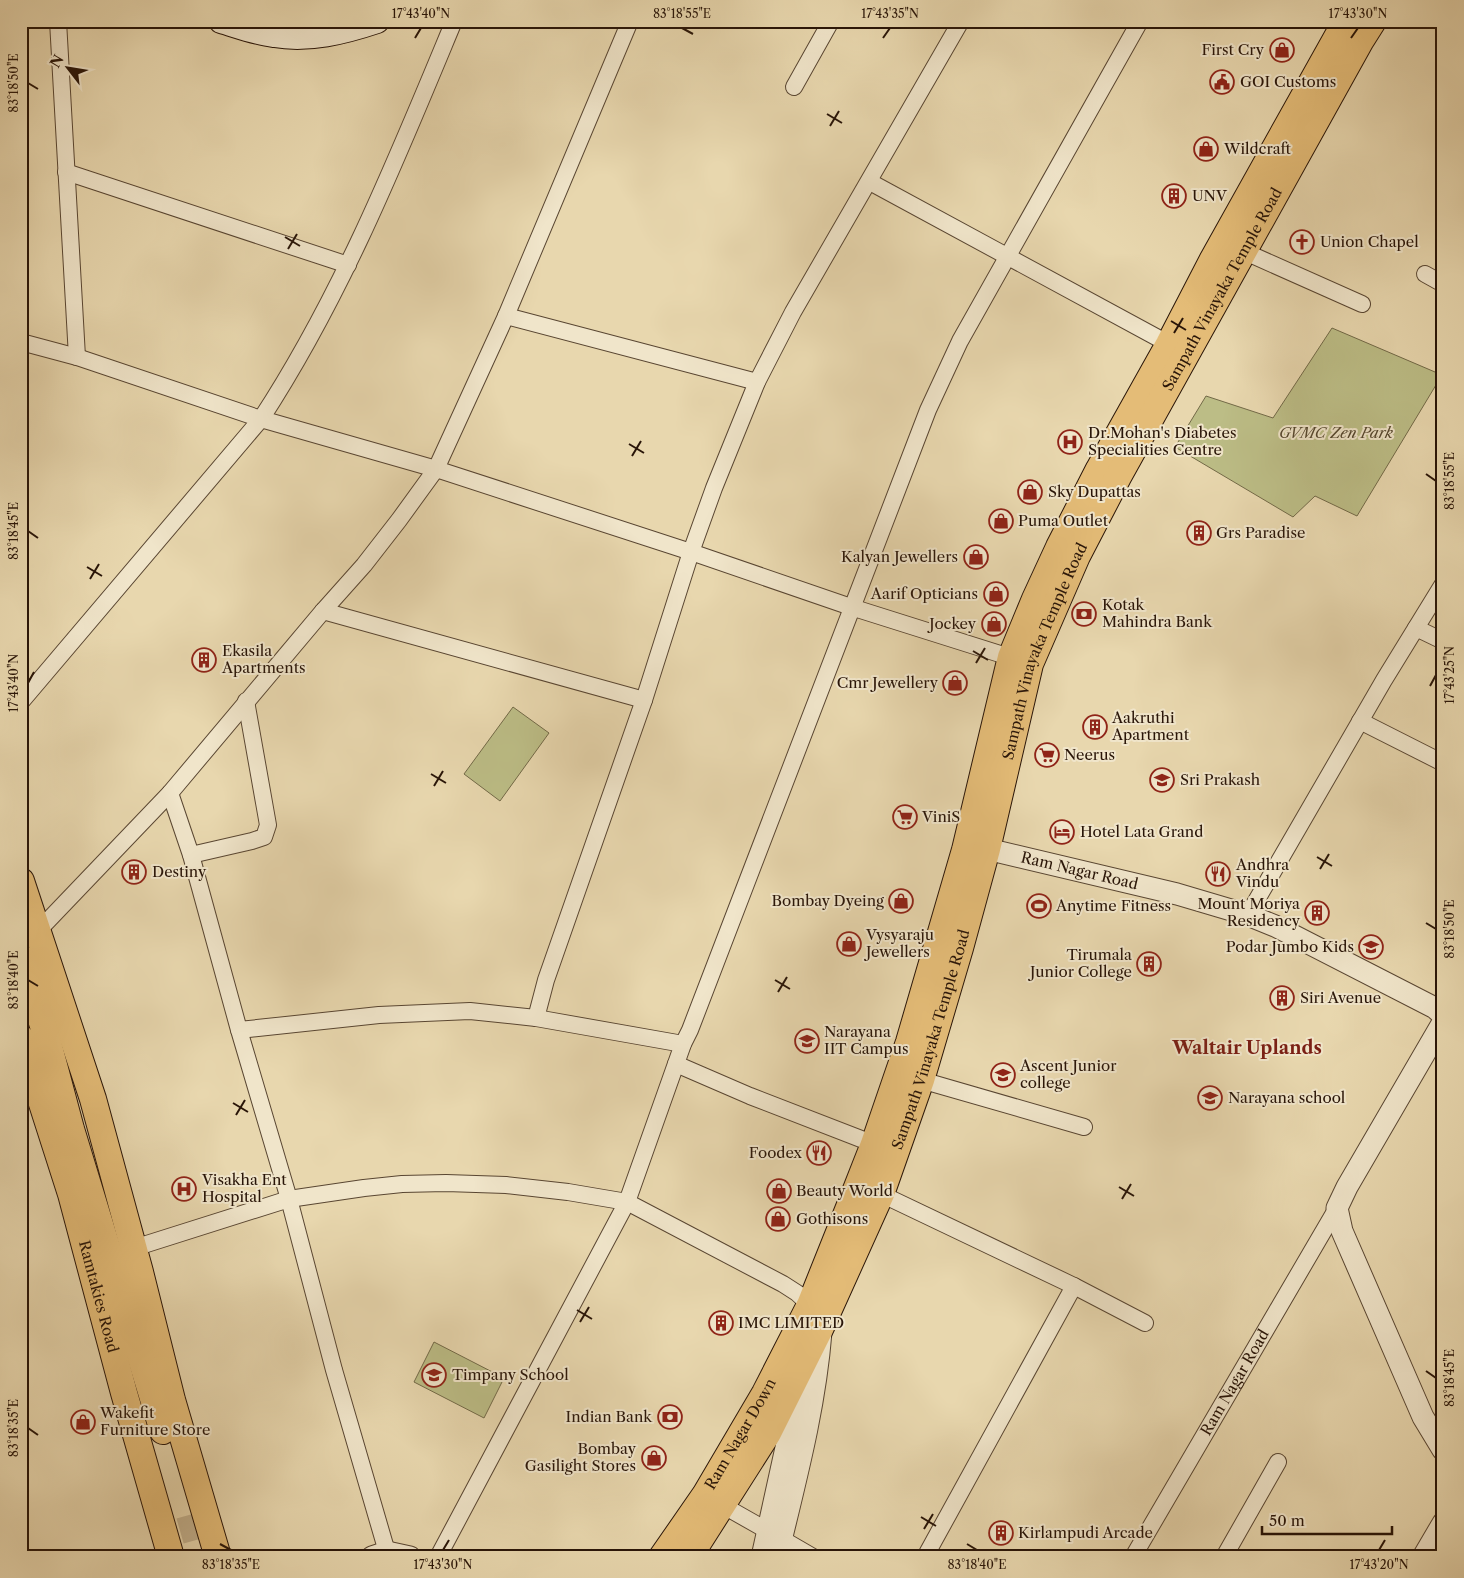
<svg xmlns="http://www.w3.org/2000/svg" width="1464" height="1578" viewBox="0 0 1464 1578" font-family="'Libre Caslon Text',serif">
<rect width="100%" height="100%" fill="#e8d7ae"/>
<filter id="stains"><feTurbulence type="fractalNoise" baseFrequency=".004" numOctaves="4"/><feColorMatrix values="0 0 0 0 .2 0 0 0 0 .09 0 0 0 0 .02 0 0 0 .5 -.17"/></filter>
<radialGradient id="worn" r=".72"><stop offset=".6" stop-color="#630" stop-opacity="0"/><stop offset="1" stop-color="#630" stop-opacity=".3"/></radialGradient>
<g fill="#bcbd86" stroke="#726947">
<path d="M1332 328 1442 375 1357 516 1315 496 1293 517 1175 447 1206 396 1273 418Z"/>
<path d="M513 707 549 733 500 801 464 774Z"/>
<path d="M434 1342 504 1378 484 1418 414 1382Z"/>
</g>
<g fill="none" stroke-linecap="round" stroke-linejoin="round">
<path stroke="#c2b08d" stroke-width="26" stroke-dasharray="26 13" stroke-linecap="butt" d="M189 1515 201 1557"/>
<g stroke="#594632" stroke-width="18">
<g id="minor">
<path d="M58 21 77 357"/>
<path d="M794 87 831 21"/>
<path d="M66 172 348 265"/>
<path d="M870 182 1169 344"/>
<path d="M1243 251 1362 304"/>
<path d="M1425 274 1443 284"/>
<path d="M506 316 757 382"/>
<path d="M21 342 77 357 261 419 436 469 691 552 851 607 1019 660"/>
<path d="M323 611 644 700"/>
<path d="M1416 628 1443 641"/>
<path d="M21 702 261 419C342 295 397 158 454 21"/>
<path d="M1360 721 1443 763"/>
<path d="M170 793 191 855 239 1030 289 1199 334 1370 387 1552"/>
<path d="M191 855 252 841 264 837 268 825 246 701"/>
<path d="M1248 915 1384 680 1443 584"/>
<path d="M38 931 170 793 323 611 364 565 399 520 436 469 506 316 630 21"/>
<path d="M536 1018 546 980 644 700 691 552 714 488 757 382 793 312 961 21"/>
<path d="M239 1030 379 1015 470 1011 536 1018 683 1044"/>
<path d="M676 1064 750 1096 874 1144"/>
<path d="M921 1080 1084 1127"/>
<path d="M881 1194 1074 1286 1145 1323"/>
<path d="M134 1248 289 1199 364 1188 402 1184 446 1183 506 1185 568 1192 627 1202 783 1284 797 1293 810 1305"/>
<path d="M715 1501 768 1531"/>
<path d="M782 1539 813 1557"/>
<path d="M438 1557 627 1202 683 1044 690 1030 928 410 960 341 1140 21"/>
<path d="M925 1557 1074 1286"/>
<path id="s1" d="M1133 1557 1337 1208"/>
<path d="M1224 1557 1278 1462"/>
</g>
</g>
<g stroke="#594632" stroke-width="23">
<g id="tertiary">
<path id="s2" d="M987 849 1177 894 1248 915 1275 926 1435 1008 1443 1015"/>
<path d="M1443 1022 1347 1187 1337 1208 1342 1231 1423 1417 1443 1450"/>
<path d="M372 1557 387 1552 410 1557"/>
<path d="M762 1557 789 1434 795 1385"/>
<path d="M777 1557C795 1482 815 1409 821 1332"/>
<path d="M1423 1557 1443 1523"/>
</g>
</g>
<g stroke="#291508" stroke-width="26">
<path id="secondary" d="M221 21C238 26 256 33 274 35 309 41 344 32 377 21"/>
</g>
<g stroke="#291508" stroke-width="28">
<g id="primary">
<path d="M21 881 93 1099 140 1272 172 1400 218 1557"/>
<path d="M21 957 46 1035 71 1129 163 1431"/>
<path id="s3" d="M21 1038 71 1194 124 1393 171 1557"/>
<path id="s4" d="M662 1557 705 1495 765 1393 810 1305 852 1200 874 1144 909 1042 965 850 1011 657 1035 599 1059 547 1099 469 1169 344 1213 259 1346 21"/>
<path id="s5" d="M689 1557 768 1433 821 1327 881 1194 921 1080 960 948 987 849 1030 664 1077 556 1118 477 1361 40 1373 21"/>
</g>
</g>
<use href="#minor" stroke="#f0e5ca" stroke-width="16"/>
<use href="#tertiary" stroke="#f0e5ca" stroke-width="21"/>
<use href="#secondary" stroke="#f0e5ca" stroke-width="24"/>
<use href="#primary" stroke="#e4bc77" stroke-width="26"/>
</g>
<path fill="none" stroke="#291508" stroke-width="2" d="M682 28 693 34M415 38 421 28M883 38 890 28M1351 38 1358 28M28 83 38 89M827 114 842 123M830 126 839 111M285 237 300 246M288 249 297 234M1171 321 1186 330M1174 333 1183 318M629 444 644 453M632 456 641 441M1426 474 1436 481M28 531 38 538M87 567 102 576M90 579 99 564M973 651 988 660M976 663 985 648M28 683 34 672M1430 686 1436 675M431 774 446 783M434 786 443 771M1317 857 1332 866M1320 869 1329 854M1426 923 1436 929M28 980 38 986M775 980 790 989M778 992 787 977M233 1103 248 1112M236 1115 245 1100M1119 1187 1134 1196M1122 1199 1131 1184M577 1310 592 1319M580 1322 589 1307M1426 1371 1436 1378M28 1428 38 1435M921 1517 936 1526M924 1529 933 1514M220 1544 231 1550M967 1544 977 1550M443 1550 449 1540M1379 1550 1385 1540"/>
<defs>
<g id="shop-ring" transform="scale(1.25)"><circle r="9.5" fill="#f0e5ca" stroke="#8f2418" stroke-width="1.5"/><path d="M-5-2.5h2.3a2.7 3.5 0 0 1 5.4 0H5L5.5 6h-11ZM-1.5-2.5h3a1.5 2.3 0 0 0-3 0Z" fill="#8f2418"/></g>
<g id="civic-ring" transform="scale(1.25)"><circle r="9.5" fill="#f0e5ca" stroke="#8f2418" stroke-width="1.5"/><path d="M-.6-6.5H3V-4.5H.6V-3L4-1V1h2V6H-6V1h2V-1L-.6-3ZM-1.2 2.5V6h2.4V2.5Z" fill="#8f2418"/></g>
<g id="building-ring" transform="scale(1.25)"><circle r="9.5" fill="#f0e5ca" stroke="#8f2418" stroke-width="1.5"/><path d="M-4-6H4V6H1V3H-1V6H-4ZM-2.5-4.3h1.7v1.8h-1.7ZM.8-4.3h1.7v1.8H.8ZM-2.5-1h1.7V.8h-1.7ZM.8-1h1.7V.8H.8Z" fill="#8f2418"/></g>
<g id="church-ring" transform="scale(1.25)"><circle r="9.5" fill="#f0e5ca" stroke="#8f2418" stroke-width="1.5"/><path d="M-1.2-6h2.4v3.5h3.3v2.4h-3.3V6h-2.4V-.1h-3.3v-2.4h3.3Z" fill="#8f2418"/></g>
<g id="hospital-ring" transform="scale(1.25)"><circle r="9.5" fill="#f0e5ca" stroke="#8f2418" stroke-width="1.5"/><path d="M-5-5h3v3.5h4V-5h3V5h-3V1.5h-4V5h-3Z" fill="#8f2418"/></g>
<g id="bank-ring" transform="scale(1.25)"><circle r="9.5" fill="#f0e5ca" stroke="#8f2418" stroke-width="1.5"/><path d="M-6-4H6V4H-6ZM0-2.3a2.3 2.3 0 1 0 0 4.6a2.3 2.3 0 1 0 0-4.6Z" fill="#8f2418"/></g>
<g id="supermarket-ring" transform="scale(1.25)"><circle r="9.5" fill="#f0e5ca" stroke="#8f2418" stroke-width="1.5"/><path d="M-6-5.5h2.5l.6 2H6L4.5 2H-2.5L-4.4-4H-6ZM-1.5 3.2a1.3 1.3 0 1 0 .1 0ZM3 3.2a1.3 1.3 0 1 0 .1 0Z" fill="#8f2418"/></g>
<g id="school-ring" transform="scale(1.25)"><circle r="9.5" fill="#f0e5ca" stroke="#8f2418" stroke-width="1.5"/><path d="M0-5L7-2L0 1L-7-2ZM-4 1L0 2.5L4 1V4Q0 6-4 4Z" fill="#8f2418"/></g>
<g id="hotel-ring" transform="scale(1.25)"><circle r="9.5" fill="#f0e5ca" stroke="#8f2418" stroke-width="1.5"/><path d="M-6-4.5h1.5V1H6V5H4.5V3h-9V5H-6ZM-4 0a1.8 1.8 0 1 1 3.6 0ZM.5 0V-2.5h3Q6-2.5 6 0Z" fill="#8f2418"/></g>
<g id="restaurant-ring" transform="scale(1.25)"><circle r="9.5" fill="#f0e5ca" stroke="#8f2418" stroke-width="1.5"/><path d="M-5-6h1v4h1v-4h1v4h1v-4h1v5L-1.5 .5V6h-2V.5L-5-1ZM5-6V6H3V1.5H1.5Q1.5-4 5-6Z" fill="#8f2418"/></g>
<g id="stadium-ring" transform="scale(1.25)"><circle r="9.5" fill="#f0e5ca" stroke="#8f2418" stroke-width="1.5"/><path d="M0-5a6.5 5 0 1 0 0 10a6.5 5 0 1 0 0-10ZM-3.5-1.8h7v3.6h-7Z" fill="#8f2418"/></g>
<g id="university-ring" transform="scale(1.25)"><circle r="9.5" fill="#f0e5ca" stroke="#8f2418" stroke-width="1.5"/><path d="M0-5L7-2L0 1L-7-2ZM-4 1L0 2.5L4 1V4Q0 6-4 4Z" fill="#8f2418"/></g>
</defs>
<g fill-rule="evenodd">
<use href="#shop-ring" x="1282" y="50"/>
<use href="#civic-ring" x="1222" y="82"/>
<use href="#shop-ring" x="1206" y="149"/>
<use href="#building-ring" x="1174" y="196"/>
<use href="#church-ring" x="1302" y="242"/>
<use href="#hospital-ring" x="1070" y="442"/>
<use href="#shop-ring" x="1030" y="492"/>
<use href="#shop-ring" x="1001" y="521"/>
<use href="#building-ring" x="1199" y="533"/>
<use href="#shop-ring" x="976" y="557"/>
<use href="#shop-ring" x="996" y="594"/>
<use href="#bank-ring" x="1084" y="614"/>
<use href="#shop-ring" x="994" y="624"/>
<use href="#building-ring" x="204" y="660"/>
<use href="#shop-ring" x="955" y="683"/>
<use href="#building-ring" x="1095" y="727"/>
<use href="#supermarket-ring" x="1047" y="755"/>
<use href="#school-ring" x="1162" y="780"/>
<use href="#supermarket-ring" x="905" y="817"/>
<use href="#hotel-ring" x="1062" y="832"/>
<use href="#building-ring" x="134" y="872"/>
<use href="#restaurant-ring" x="1218" y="874"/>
<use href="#shop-ring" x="901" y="901"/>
<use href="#stadium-ring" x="1039" y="906"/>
<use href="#building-ring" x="1317" y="913"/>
<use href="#shop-ring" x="849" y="944"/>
<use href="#school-ring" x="1371" y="947"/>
<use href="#building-ring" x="1149" y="964"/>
<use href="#building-ring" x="1282" y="998"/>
<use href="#university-ring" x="807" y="1041"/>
<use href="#university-ring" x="1003" y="1075"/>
<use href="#school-ring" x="1210" y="1098"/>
<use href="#restaurant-ring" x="819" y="1153"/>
<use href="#hospital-ring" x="184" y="1189"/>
<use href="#shop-ring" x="779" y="1191"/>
<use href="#shop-ring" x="778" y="1219"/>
<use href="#building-ring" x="721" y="1323"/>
<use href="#school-ring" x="434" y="1375"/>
<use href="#bank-ring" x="670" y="1417"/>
<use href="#shop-ring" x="83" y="1422"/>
<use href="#shop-ring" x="654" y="1458"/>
<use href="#building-ring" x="1001" y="1533"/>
</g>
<g text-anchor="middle" stroke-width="4" stroke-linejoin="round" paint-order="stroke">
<g font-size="15" fill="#291508" stroke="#f0e5ca" text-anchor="start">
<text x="1264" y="55" text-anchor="end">First Cry</text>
<text x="1240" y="87">GOI Customs</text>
<text x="1224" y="154">Wildcraft</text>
<text x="1192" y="201">UNV</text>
<text x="1320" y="247">Union Chapel</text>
<text x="1088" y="438">Dr.Mohan's Diabetes<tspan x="1088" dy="17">Specialities Centre</tspan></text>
<text x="1048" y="497">Sky Dupattas</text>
<text x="1018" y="526">Puma Outlet</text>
<text x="1216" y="538">Grs Paradise</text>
<text x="958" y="562" text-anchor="end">Kalyan Jewellers</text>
<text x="978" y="599" text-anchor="end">Aarif Opticians</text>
<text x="1102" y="610">Kotak<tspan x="1102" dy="17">Mahindra Bank</tspan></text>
<text x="976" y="629" text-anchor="end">Jockey</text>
<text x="222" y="656">Ekasila<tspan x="222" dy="17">Apartments</tspan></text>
<text x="938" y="688" text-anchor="end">Cmr Jewellery</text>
<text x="1112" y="723">Aakruthi<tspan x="1112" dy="17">Apartment</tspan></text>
<text x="1064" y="760">Neerus</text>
<text x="1180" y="785">Sri Prakash</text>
<text x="922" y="822">ViniS</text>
<text x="1080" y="837">Hotel Lata Grand</text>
<text x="1236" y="870">Andhra<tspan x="1236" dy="17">Vindu</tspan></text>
<text x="152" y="877">Destiny</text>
<text x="884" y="906" text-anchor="end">Bombay Dyeing</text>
<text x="1300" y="909" text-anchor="end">Mount Moriya<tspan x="1300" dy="17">Residency</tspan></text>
<text x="1056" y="911">Anytime Fitness</text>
<text x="866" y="940">Vysyaraju<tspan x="866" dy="17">Jewellers</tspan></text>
<text x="1354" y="952" text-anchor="end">Podar Jumbo Kids</text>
<text x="1132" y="960" text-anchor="end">Tirumala<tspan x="1132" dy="17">Junior College</tspan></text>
<text x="1300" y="1003">Siri Avenue</text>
<text x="824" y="1037">Narayana<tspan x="824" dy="17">IIT Campus</tspan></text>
<text x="1020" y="1071">Ascent Junior<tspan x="1020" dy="17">college</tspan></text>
<text x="1228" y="1103">Narayana school</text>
<text x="802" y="1158" text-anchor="end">Foodex</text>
<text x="202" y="1185">Visakha Ent<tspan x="202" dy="17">Hospital</tspan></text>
<text x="796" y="1196">Beauty World</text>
<text x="796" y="1224">Gothisons</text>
<text x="738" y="1328">IMC LIMITED</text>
<text x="452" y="1380">Timpany School</text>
<text x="100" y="1418">Wakefit<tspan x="100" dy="17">Furniture Store</tspan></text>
<text x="652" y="1422" text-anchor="end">Indian Bank</text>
<text x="636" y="1454" text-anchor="end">Bombay<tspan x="636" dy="17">Gasilight Stores</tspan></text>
<text x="1018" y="1538">Kirlampudi Arcade</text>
</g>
<g font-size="15" fill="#291508" stroke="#f0e5ca">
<text dy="5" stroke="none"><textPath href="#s5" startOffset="1384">Sampath Vinayaka Temple Road</textPath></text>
<text dy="5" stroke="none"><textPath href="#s5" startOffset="979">Sampath Vinayaka Temple Road</textPath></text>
<text dy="5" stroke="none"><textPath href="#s2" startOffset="95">Ram Nagar Road</textPath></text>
<text dy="5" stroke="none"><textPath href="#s5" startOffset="574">Sampath Vinayaka Temple Road</textPath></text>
<text dy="5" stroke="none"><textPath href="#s3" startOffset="270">Ramtakies Road</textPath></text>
<text dy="5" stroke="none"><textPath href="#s1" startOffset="202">Ram Nagar Road</textPath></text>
<text dy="5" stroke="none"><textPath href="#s4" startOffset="146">Ram Nagar Down</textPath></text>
</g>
<g font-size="15" font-style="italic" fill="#55472e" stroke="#f0e5ca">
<text x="1336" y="438">GVMC Zen Park</text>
</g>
<g font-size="18" font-weight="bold" fill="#7a1f14" stroke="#f0e5ca">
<text x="1247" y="1054">Waltair Uplands</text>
</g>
</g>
<rect width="1464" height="1578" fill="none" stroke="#e8d7ae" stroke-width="55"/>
<g transform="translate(68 68) rotate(301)" stroke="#f0e5ca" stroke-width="4" paint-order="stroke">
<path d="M0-4L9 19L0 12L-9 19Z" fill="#291508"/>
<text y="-8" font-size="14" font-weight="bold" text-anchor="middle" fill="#291508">N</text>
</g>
<path d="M1262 1526v8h130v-8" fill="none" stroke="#291508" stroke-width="2.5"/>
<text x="1269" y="1526" font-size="15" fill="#291508" stroke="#f0e5ca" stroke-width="4" paint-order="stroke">50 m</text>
<rect x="28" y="28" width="1408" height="1522" fill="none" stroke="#291508" stroke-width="2"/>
<g font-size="12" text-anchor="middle" fill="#291508">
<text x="421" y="18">17°43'40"N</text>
<text x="682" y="18">83°18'55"E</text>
<text x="890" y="18">17°43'35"N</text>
<text x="1358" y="18">17°43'30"N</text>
<text transform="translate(14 83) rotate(-90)" y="4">83°18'50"E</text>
<text transform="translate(1450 481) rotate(-90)" y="4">83°18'55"E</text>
<text transform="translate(14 531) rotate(-90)" y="4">83°18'45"E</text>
<text transform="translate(1450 675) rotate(-90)" y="4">17°43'25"N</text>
<text transform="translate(14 683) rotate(-90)" y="4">17°43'40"N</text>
<text transform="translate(1450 929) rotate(-90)" y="4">83°18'50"E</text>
<text transform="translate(14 980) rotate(-90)" y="4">83°18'40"E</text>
<text transform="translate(1450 1378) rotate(-90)" y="4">83°18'45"E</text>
<text transform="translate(14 1428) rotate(-90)" y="4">83°18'35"E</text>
<text x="231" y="1569">83°18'35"E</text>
<text x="443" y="1569">17°43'30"N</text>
<text x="977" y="1569">83°18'40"E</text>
<text x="1379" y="1569">17°43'20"N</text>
</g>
<rect width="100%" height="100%" filter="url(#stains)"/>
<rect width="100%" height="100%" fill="url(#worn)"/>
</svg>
